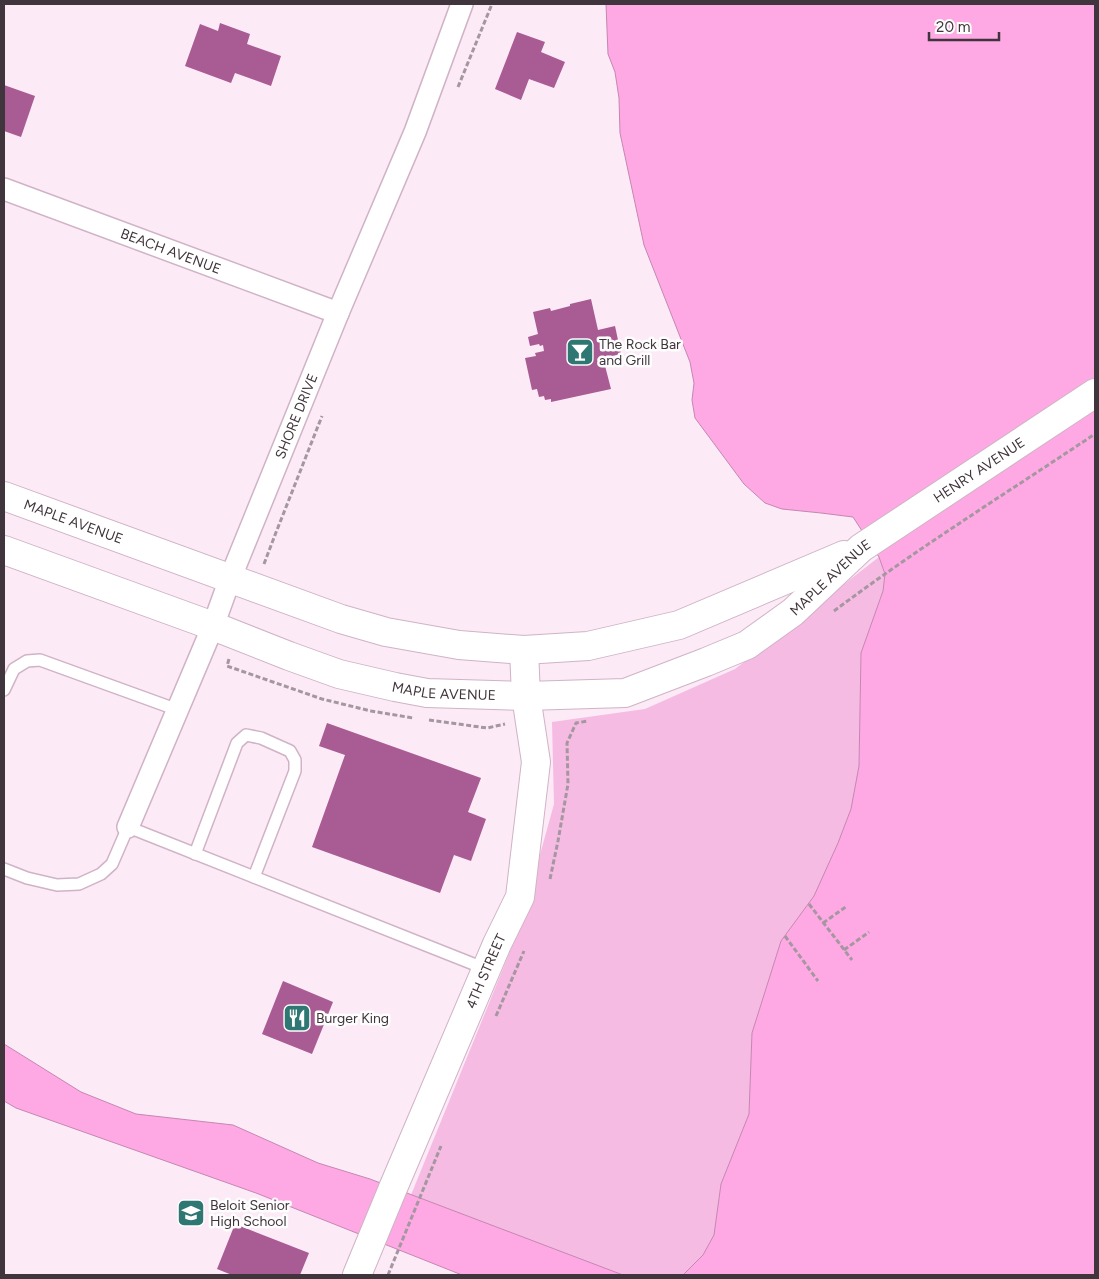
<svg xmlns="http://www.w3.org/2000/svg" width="1099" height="1279" viewBox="0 0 1099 1279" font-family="Figtree,sans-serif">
<rect width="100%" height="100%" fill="#fceaf6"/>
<path fill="#f6bbe3" d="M879 557 885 574 883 591 861 653 859 766 851 809 838 843 814 896 781 941 752 1033 749 1114 721 1184 714 1235 703 1255 683 1275H623L411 1195 520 927 554 804 552 722 645 709 735 669Z"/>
<g fill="#fea9e4" stroke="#c586b2">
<path d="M606 4H1095V1275H683L703 1255 714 1235 721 1184 749 1114 752 1033 781 941 814 896 838 843 851 809 859 766 861 653 883 591 885 574 879 557 853 517 821 513 782 509 765 503 744 484 695 418 692 400 694 383 690 362 644 245 620 133 619 98 615 72 608 54Z"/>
<path d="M4 1044 81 1092 136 1114 233 1125 318 1163 370 1179 623 1275H462L256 1193 16 1108 4 1101Z"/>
</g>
<g fill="#a95b93">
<path d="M220 23 250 34 247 44 281 56 271 86 235 73 231 83 185 66 200 24 218 31Z"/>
<path d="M517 32 545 42 541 52 565 62 554 88 529 79 521 100 495 89Z"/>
<path d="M4 85 35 96 21 137 4 131Z"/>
<path d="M591 299 598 330 615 326 621 354 603 358 611 389 551 402V399L545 400 544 396 539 397 537 389 532 390 525 358 536 356 535 353 544 351 543 345 540 346 539 344 530 346 528 337 538 334 533 312 550 308 551 311 570 306V304Z"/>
<path d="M327 723 481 778 468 812 486 819 471 861 454 855 440 893 312 847 345 755 319 746Z"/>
<path d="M283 981 333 1002 312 1054 262 1034Z"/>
<path d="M235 1224 309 1253 300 1275H232L217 1269Z"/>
</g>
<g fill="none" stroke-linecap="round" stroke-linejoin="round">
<g stroke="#d0b3c6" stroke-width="14">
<g id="service">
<path d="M4 690 14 669 27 661 40 660 178 710"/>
<path d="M195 854 237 743 246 735 261 738 290 751 295 760V771L254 877"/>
<path d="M4 869 27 878 57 885 79 884 101 874 112 864 128 827 486 969"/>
</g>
</g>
<g stroke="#d0b3c6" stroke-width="24">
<g id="minor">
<path id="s1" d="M4 189 338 313"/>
<path id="s2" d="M128 827 213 626 230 579 338 313 415 132 462 4"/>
</g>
</g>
<g stroke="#d0b3c6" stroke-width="30">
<g id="tertiary">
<path id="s3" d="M4 496 341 619 386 632 459 645 524 650 588 646 679 625 844 555"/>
<path id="s4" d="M4 550 213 626 289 656 339 674 395 687 427 693 526 696 625 693 706 662 747 645 793 612 861 548 1095 393"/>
<path id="s5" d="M357 1275 393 1188 497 944 520 897 536 762 526 696 524 650"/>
</g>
</g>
<g stroke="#a597a0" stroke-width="3" stroke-dasharray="5 2.5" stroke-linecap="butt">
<path d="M458 87 492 4"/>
<path d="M264 564 275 535 322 416"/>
<path d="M834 611C918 548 1008 492 1095 434"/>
<path d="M229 659 227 666 322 699 371 711 413 718"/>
<path d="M429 720 487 728 505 724"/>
<path d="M550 879 558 841 568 784 567 743 576 723 588 721"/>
<path d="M809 904 852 960"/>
<path d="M823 923 847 906"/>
<path d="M785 936 818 981"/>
<path d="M844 950 869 932"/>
<path d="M496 1016 524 951"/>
<path d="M388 1275 441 1146"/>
</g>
<use href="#service" stroke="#fff" stroke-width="11"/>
<use href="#minor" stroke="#fff" stroke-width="21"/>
<use href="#tertiary" stroke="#fff" stroke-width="28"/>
</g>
<defs>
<g id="bar-square" transform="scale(1.4375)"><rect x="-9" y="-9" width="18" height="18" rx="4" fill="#2f7772" stroke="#fdfdfd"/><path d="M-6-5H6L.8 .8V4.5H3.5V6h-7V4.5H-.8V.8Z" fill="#fff"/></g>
<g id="restaurant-square" transform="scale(1.4375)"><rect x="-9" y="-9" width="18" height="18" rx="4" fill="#2f7772" stroke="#fdfdfd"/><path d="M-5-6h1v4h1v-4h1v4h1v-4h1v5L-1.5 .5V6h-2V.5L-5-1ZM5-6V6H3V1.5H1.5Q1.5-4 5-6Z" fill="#fff"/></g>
<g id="school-square" transform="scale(1.4375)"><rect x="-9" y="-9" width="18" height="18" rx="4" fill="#2f7772" stroke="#fdfdfd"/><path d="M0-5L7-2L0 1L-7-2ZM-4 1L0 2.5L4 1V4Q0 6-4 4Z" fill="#fff"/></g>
</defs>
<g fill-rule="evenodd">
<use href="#bar-square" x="580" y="352"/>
<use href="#restaurant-square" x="297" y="1018"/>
<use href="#school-square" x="191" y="1213"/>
</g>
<g text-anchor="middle" stroke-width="5" stroke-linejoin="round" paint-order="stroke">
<g font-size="14" fill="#40353c" stroke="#fdfdfd">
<text dy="5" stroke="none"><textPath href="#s1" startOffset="178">BEACH AVENUE</textPath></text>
<text dy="5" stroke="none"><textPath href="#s2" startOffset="444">SHORE DRIVE</textPath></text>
<text dy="5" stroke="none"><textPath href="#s4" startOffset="1068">HENRY AVENUE</textPath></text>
<text dy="5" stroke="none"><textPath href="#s3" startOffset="74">MAPLE AVENUE</textPath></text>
<text dy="5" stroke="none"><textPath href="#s4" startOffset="884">MAPLE AVENUE</textPath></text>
<text dy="5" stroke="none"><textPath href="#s4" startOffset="464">MAPLE AVENUE</textPath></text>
<text dy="5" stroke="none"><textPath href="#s5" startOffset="330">4TH STREET</textPath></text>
</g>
<g font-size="14" fill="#40353c" stroke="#fdfdfd" text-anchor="start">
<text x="599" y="349">The Rock Bar<tspan x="599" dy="16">and Grill</tspan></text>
<text x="316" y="1023">Burger King</text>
<text x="210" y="1210">Beloit Senior<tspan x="210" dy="16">High School</tspan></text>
</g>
</g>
<rect width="1099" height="1279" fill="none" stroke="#40353c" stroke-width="10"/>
<path d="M929 32v8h70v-8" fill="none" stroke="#40353c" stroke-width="2.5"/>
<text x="936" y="32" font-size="15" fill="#40353c" stroke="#fdfdfd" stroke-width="4" paint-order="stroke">20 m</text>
</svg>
